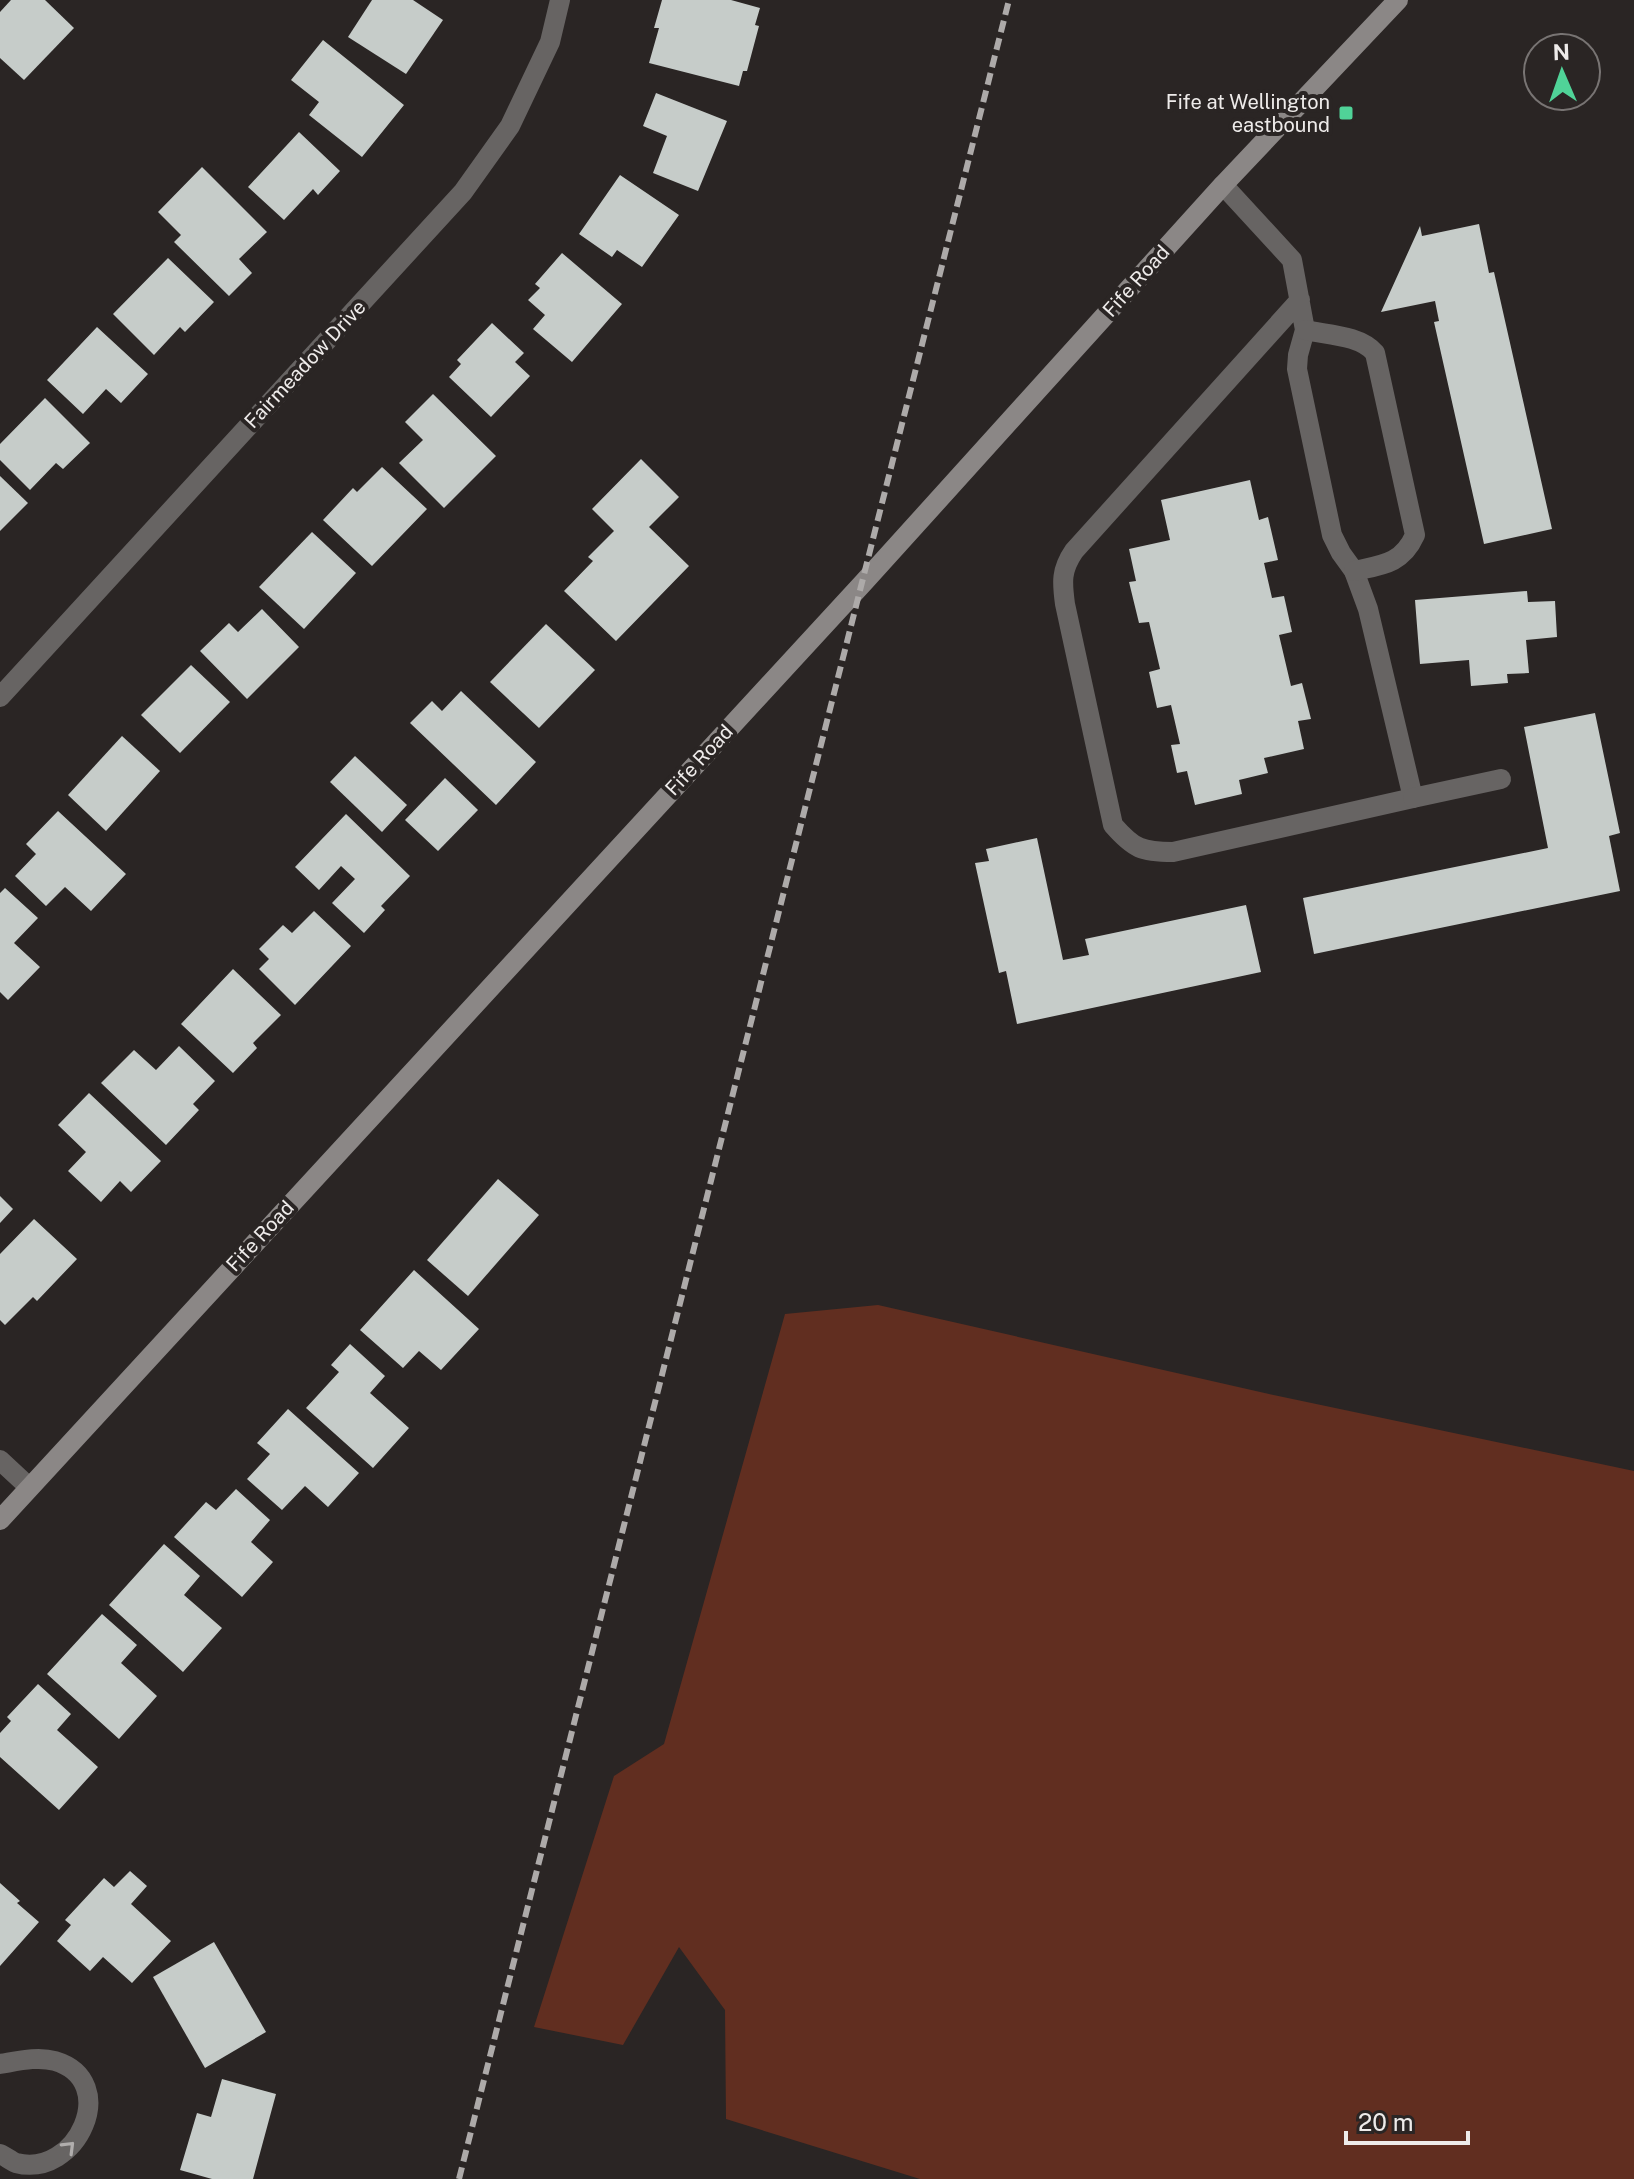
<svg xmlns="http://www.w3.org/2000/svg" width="1634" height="2179" viewBox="0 0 1634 2179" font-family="'Public Sans',sans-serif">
<rect width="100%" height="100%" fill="#2a2524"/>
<path fill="#612e20" d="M878 1305 1269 1394 1634 1471V2179H920L726 2119 725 2010 679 1947 623 2045 534 2027 614 1776 664 1744 785 1314Z"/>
<g fill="#c6ccc9">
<path d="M11 0H45L74 28 24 80 0 58V12Z"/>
<path d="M372 0H413L443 20 406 74 348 37Z"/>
<path d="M662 0H731L760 8 755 25 759 26 747 71H743L739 86 649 63 659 28H654Z"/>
<path d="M323 40 404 105 362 157 309 115 319 102 291 80Z"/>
<path d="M656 93 727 121 698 191 653 173 667 136 643 126Z"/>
<path d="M299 132 340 171 318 195 313 189 284 220 248 187Z"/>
<path d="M202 167 267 232 239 259 252 273 229 296 174 242 181 235 158 212Z"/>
<path d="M620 175 679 215 642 267 617 250 612 257 579 234Z"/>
<path d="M1479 224 1489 273 1494 272 1552 529 1484 544 1434 322 1439 321 1435 301 1381 312 1420 226 1422 236Z"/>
<path d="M562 253 622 304 572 362 533 329 545 315 528 300 540 288 535 284Z"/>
<path d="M168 258 214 302 185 332 180 327 154 355 113 314Z"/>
<path d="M492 323 524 353 515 362 530 376 491 417 449 377 461 364 457 360Z"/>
<path d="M97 327 148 374 121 403 106 389 83 414 47 380Z"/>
<path d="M433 394 496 456 444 508 399 463 423 440 405 422Z"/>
<path d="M45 398 90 443 63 469 56 463 30 490 0 460V444Z"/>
<path d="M641 459 679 497 649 527 689 566 616 641 564 591 593 561 588 557 614 531 592 509Z"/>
<path d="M382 467 427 509 372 566 323 520 353 488 357 492Z"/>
<path d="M0 476 28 503 0 531Z"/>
<path d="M1250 480 1259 520 1268 517 1278 560 1264 563 1272 598 1284 596 1292 632 1279 635 1291 686 1302 683 1311 719 1298 721 1304 749 1264 758 1268 773 1239 780 1242 794 1195 805 1187 771 1177 773 1171 745 1180 744 1171 705 1157 708 1149 672 1160 669 1149 622 1139 623 1129 582 1136 581 1129 549 1170 540 1161 500Z"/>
<path d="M312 532 356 573 304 629 259 587Z"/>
<path d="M1527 591 1528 602 1555 601 1557 637 1526 640 1529 673 1507 674 1508 683 1471 686 1469 660 1420 664 1415 600Z"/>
<path d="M262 609 299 647 247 699 200 651 229 623 238 632Z"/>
<path d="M546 624 595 670 539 728 490 682Z"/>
<path d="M191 665 230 702 180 753 141 715Z"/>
<path d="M461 691 536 762 496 805 410 723 432 701 442 711Z"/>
<path d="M1595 713 1620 833 1609 836 1620 891 1314 954 1303 898 1548 848 1524 727Z"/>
<path d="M122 736 160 771 106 831 68 795Z"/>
<path d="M355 756 407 805 382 832 330 782Z"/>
<path d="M445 778 478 810 438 851 405 820Z"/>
<path d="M58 811 126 874 91 911 65 887 46 906 15 876 36 854 26 844Z"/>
<path d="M346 814 410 876 381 906 385 910 364 933 332 903 355 879 341 866 319 890 295 867Z"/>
<path d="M1037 838 1063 960 1089 955 1085 939 1246 905 1261 972 1017 1024 1006 971 999 973 975 863 989 861 986 849Z"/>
<path d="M5 888 38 918 14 943 40 967 8 1000 0 992V893Z"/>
<path d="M314 911 351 946 295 1005 259 969 269 959 259 949 283 925 292 933Z"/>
<path d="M233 969 281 1015 253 1043 257 1048 233 1073 181 1024Z"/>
<path d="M179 1046 215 1081 193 1104 199 1110 166 1145 101 1083 134 1050 156 1070Z"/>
<path d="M89 1093 161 1161 131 1192 120 1181 101 1202 68 1171 86 1152 58 1125Z"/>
<path d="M498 1179 539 1215 468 1296 427 1260Z"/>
<path d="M0 1196 13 1209 0 1223Z"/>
<path d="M34 1219 77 1259 37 1301 33 1297 5 1325 0 1320V1254Z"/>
<path d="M414 1270 479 1329 441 1370 419 1351 403 1368 360 1330Z"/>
<path d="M350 1344 385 1376 370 1393 409 1428 373 1468 306 1408 339 1372 331 1365Z"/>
<path d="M288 1409 359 1473 328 1507 305 1486 282 1510 247 1479 270 1454 257 1443Z"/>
<path d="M236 1489 270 1520 251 1542 273 1562 242 1597 174 1537 206 1502 216 1510Z"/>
<path d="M164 1544 200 1576 184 1595 222 1628 183 1672 109 1605Z"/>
<path d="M102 1614 137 1645 121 1663 157 1696 119 1739 47 1674Z"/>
<path d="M38 1684 71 1714 57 1730 98 1767 59 1810 0 1757V1733L11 1721 7 1717Z"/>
<path d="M130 1871 147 1886 131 1904 171 1941 132 1983 103 1957 90 1971 57 1941 71 1925 65 1920 104 1878 114 1887Z"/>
<path d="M0 1883 20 1901 17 1903 39 1922 0 1966Z"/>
<path d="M214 1942 266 2032 205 2068 153 1977Z"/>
<path d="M222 2079 276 2094 253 2179H212L180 2170 197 2113 211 2117Z"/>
</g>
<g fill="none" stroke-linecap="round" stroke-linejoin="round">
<g stroke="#676463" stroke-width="20">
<path d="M1223 185 1292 260 1305 330 1298 355 1297 369 1332 535 1341 553 1354 571 1368 609 1413 798 1173 852C1142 852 1134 849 1113 825L1065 604C1062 582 1061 570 1074 551L1300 300"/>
<path d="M1305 330C1327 335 1360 335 1375 353L1415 535C1402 564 1382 565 1354 571"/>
<path d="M1413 798 1501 779"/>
</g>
<g stroke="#676463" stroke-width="20">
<path d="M0 697 463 192 510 126 550 42 560 0"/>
<path d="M0 1460 29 1487"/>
<path d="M0 2064C18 2061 38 2056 55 2061 122 2081 77 2179 16 2163 11 2161 5 2156 0 2154"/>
</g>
<path stroke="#8b8786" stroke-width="20" d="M0 1520 864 582 1223 185 1398 0"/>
<path stroke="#adaaa9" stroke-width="6" stroke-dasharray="12 6" stroke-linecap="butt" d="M459 2179 1009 0"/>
</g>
<defs><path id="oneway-chevron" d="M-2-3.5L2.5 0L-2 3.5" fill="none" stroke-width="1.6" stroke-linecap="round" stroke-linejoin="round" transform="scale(2)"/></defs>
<use stroke="#b1aead" href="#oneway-chevron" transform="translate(69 2147) rotate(-45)"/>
<rect fill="#50d398" stroke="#2a2524" stroke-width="3" x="1338" y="105" width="16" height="16" rx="4"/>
<g text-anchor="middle" stroke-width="8" stroke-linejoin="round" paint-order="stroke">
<g font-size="20" fill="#eeebea" stroke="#2a2524" text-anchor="end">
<text x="1330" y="109">Fife at Wellington<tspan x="1330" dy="23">eastbound</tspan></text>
</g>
<g font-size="20" fill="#eeebea" stroke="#2a2524">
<text transform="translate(1136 281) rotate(-48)" y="7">Fife Road</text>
<text transform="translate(305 364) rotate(-47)" y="7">Fairmeadow Drive</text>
<text transform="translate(699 760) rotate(-47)" y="7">Fife Road</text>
<text transform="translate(260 1236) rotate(-47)" y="7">Fife Road</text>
</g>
</g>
<g transform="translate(1562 72) rotate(358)"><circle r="38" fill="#2a2524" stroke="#787473" stroke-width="2"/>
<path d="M0-6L14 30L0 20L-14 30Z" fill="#50d398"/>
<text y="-12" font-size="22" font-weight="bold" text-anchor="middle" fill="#eeebea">N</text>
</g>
<path d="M1346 2131v12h122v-12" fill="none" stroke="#eeebea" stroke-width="4"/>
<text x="1358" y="2131" font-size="24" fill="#eeebea" stroke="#2a2524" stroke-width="6" paint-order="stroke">20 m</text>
</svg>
